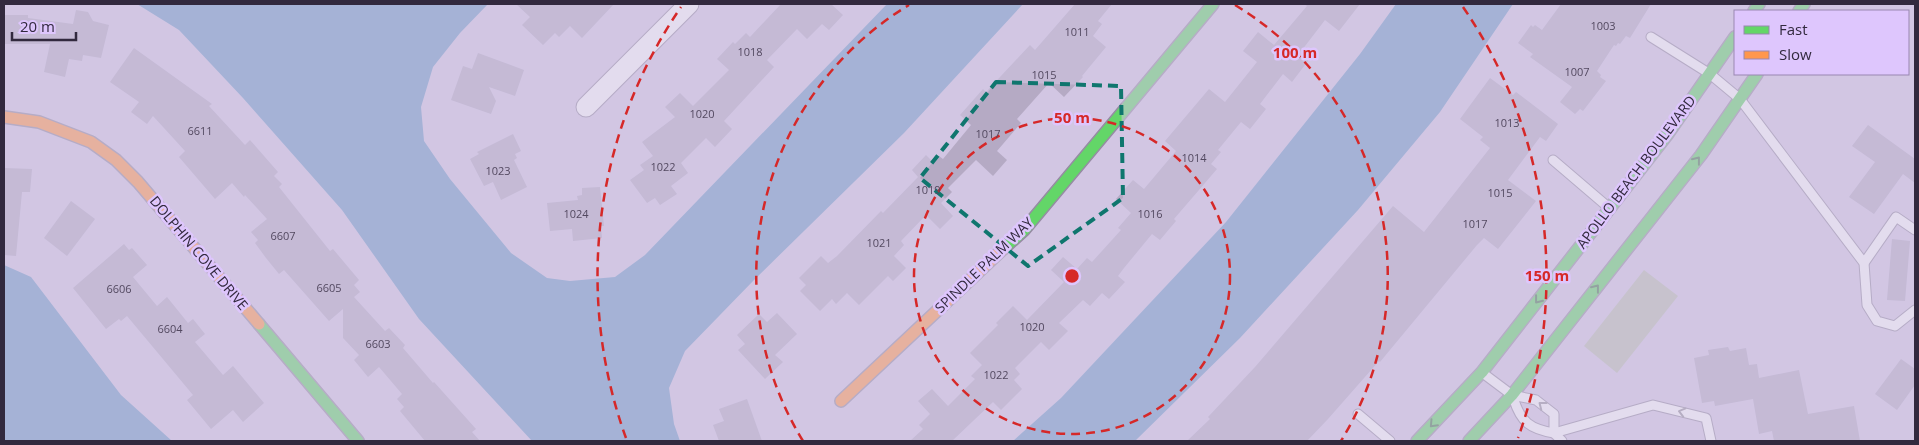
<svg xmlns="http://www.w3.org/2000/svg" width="1919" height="445" viewBox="0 0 1919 445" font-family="'Open Sans',sans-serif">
<rect width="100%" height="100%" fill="#d2c6e3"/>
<path fill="#babdb2" d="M1644 270 1678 296 1617 373 1584 346Z"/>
<g fill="#6f99c6">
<path d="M137 4H488L460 33 433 67 421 107 424 141 450 179 511 253 547 278 570 281 615 277 645 255 887 4H1023L904 133 754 280 685 351 669 388 674 424 680 441H532L419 319 342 210 243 98 179 30Z"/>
<path d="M1396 4H1513L1440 112 1358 210 1240 338 1135 441H1013L1061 398 1226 222 1360 54Z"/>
<path d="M4 265 31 277 121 395 172 441H4Z"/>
</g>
<g fill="#b5aac4">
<path d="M516 4H614L582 38 570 26 559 37 555 33 543 45 522 25 530 17Z"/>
<path d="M781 4H831L843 15 829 30 822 24 807 39 797 29 767 60 774 67 724 121 732 129 715 147 706 138 681 163 688 173 671 186 677 194 660 205 655 198 647 203 630 180 644 170 640 165 653 156 642 142 675 117 665 107 680 93 693 106 729 70 717 59 733 42 735 44 746 33 750 37Z"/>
<path d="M1075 4H1112L1098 21 1102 24 1093 36 1106 47 1082 76 1083 77 1064 97 1049 83 1017 119 1021 123 997 151 1007 160 993 176 976 160 948 188 952 192 941 203 953 216 940 229 926 215 901 241 904 245 894 256 906 268 893 281 888 276 859 305 847 293 836 304 832 299 820 311 800 291 806 285 799 278 821 256 828 263 837 256 881 211 883 213 918 177 912 170 926 155 933 162 939 156 943 159 971 125 960 115 983 89 986 92 1030 45 1035 50Z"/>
<path d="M1304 4H1360L1339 31 1325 20 1302 50 1311 57 1292 82 1283 74 1260 104 1266 109 1250 129 1241 122 1218 150 1221 152 1211 164 1217 169 1174 219 1176 221 1160 240 1152 234 1124 268 1118 276 1125 282 1109 299 1102 293 1090 306 1083 300 1059 323 1068 331 1049 350 1041 342 1015 368 1020 374 1014 380 1022 389 1001 410 993 402 952 441H910L923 429 919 425 930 414 918 401 932 389 948 406 975 379 971 376 982 365 970 353 998 325 996 323 1013 306 1027 320 1064 282 1051 270 1063 257 1077 269 1087 258 1092 262 1121 230 1118 228 1131 213 1116 199 1133 180 1144 189 1176 151 1165 141 1209 89 1225 102 1257 62 1243 51 1258 32 1274 45 1307 6Z"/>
<path d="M1561 4H1651L1630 38 1626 36 1620 44 1618 43 1616 46 1614 45 1597 71 1601 75 1600 77 1606 81 1583 111 1580 109 1575 114 1560 102 1572 87 1530 57 1533 54 1518 43 1531 25 1533 27 1535 25 1542 30Z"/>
<path d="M76 10 88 12 93 21 109 25 101 58 83 55 82 61 69 59 65 77 44 72 50 44H4V15H28V18L73 24Z"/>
<path d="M134 48 212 104 209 106 245 145 250 140 278 172 274 176 282 184 279 187 330 251 333 249 359 280 354 285 360 292 354 297 385 331 389 328 405 345 403 348 433 383 434 382 476 429 472 432 480 441H425L400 411 404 407 397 399 402 394 379 367 368 377 354 360 359 355 343 338V309L329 321 284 270 279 274 266 258 255 243 258 240 251 232 267 219 245 195 244 197 232 183 215 199 179 157 185 151 153 116 147 124 131 112 139 102 110 82Z"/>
<path d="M478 53 524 70 515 96 489 87 496 101 491 114 451 100 463 66 472 69Z"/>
<path d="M1490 78 1513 95 1516 92 1558 124 1546 141 1540 137 1508 180 1536 201 1498 249 1484 238 1477 245 1380 362 1379 361 1328 419 1307 441H1187L1210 419 1208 417 1255 367 1393 206 1424 232 1490 148 1480 140 1483 137 1460 119Z"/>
<path d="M1868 125 1915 159V183L1903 174 1874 214 1849 197 1875 162 1852 146Z"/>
<path d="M513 134 521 151 515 154 517 158 514 160 527 187 501 200 493 182 484 186 470 159 479 154 477 152Z"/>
<path d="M4 168 32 169 30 192H22L16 256 4 255Z"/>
<path d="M600 187 604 226H601L602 238 573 241 572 229 550 231 547 203 578 200 577 196 582 195V188Z"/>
<path d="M71 201 95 219 67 256 44 238Z"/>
<path d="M1892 239 1910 241 1905 301 1887 300Z"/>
<path d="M124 244 129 250 132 248 147 265 133 277 157 306 167 297 188 323 193 319 205 334 195 342 223 375 233 366 264 403 243 422 233 410 211 429 187 400 193 395 127 316 121 321 119 319 106 329 73 288Z"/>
<path d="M777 313 797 334 775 355 783 362 765 379 738 350 745 344 737 335 759 314 767 322Z"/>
<path d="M1728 347 1730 351 1746 348 1749 365 1757 364 1759 378 1799 370 1808 414 1854 406 1860 441H1774L1772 431 1759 434 1753 399 1715 406 1714 401 1702 403 1694 358 1709 355 1708 350Z"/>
<path d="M1901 359 1915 369V385L1897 410 1875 394Z"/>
<path d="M747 399 762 441H719L713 425 724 421 719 409Z"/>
</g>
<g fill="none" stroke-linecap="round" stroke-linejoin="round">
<g stroke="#958ca2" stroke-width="11">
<g id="lane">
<path d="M1651 37 1710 74 1740 99 1864 263 1867 305 1877 321 1895 326 1915 310"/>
<path d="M1553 160 1608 207"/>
<path d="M1864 263 1896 217 1915 230"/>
<path d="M1484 374 1512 395 1536 400 1554 414V433L1562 441"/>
<path d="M1514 400C1521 422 1530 429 1554 433L1653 405 1706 418 1711 441"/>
<path d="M1358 414 1390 441"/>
</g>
</g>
<g stroke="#958ca2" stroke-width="21">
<path id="street" d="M586 107 689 4"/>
</g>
<g stroke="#958ca2" stroke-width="14">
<g id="fast">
<path d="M1754 11 1759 4"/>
<path d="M1799 11 1804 4"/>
<path d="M1003 249 1024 230 1213 4"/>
<path d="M259 324 358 441"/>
<path d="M1417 441 1482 372 1667 135 1735 37"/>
<path d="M1469 441 1512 395 1701 155 1757 74"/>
</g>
</g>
<g stroke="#958ca2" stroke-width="14">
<g id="slow">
<path d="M4 117 39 122 91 142 116 160 138 182 259 324"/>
<path d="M841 401 1003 249"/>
</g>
</g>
<use href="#lane" stroke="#f8f6fb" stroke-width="9"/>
<use href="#street" stroke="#f8f6fb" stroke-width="19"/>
<use href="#fast" stroke="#63d668" stroke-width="11"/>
<use href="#slow" stroke="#ff974d" stroke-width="11"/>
</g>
<defs><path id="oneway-chevron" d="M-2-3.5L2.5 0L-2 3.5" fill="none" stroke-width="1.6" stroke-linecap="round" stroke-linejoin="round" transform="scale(1.25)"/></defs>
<g stroke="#487751">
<use href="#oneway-chevron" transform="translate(1697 160) rotate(-52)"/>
<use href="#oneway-chevron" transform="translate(1596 288) rotate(-52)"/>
<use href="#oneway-chevron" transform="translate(1538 300) rotate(128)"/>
<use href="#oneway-chevron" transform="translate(1433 424) rotate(133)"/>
</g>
<g stroke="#95909c">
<use href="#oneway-chevron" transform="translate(1542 405) rotate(-142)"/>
<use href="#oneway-chevron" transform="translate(1682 412) rotate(-165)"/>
</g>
<path d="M0 0H1919V445H0ZM996 82 1121 86 1123 198 1028 266 920 178Z" fill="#d2c6e3" fill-opacity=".55" fill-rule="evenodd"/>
<path fill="none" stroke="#0f766e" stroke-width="4" stroke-dasharray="10 6" stroke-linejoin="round" d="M996 82 1121 86 1123 198 1028 266 920 178Z"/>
<g fill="none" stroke="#d62828" stroke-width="2.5" stroke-dasharray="9 6">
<circle cx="1072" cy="276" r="158"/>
<path d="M803 441A316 316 0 0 1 909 5M1235 5A316 316 0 0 1 1341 441"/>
<path d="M626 438A475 475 0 0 1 681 7M1463 7A475 475 0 0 1 1518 438"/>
</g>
<g text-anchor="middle" stroke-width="5" stroke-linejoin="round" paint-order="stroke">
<g font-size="11" fill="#534960">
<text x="1603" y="30">1003</text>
<text x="1077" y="36">1011</text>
<text x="750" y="56">1018</text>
<text x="1577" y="76">1007</text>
<text x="1044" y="79">1015</text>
<text x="702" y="118">1020</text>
<text x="1507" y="127">1013</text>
<text x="200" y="135">6611</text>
<text x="988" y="138">1017</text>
<text x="1194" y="162">1014</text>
<text x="663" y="171">1022</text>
<text x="498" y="175">1023</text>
<text x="928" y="194">1019</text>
<text x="1500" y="197">1015</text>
<text x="576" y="218">1024</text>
<text x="1150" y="218">1016</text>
<text x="1475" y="228">1017</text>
<text x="283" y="240">6607</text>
<text x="879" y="247">1021</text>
<text x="329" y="292">6605</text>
<text x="119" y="293">6606</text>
<text x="1032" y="331">1020</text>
<text x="170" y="333">6604</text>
<text x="378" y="348">6603</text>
<text x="996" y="379">1022</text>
</g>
<g font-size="14" fill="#32293e" stroke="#dec6fd">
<text transform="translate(1636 172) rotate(-53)" y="5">APOLLO BEACH BOULEVARD</text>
<text transform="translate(199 253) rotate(50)" y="5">DOLPHIN COVE DRIVE</text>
<text transform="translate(984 265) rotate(-44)" y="5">SPINDLE PALM WAY</text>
</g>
</g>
<circle cx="1072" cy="276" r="8" fill="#d62828" stroke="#dec6fd" stroke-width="2.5"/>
<g font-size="15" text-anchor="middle" font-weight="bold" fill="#d62828" stroke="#dec6fd" stroke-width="5" stroke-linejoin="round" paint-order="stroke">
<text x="1295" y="58">100 m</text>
<text x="1072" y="123">50 m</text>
<text x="1547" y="281">150 m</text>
</g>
<rect width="1919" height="445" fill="none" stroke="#32293e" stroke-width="10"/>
<rect x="1734" y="10" width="175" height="65" fill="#dec6fd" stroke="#9987b1"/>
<rect x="1744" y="26" width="25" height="8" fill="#63d668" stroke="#9987b1"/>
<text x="1779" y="35" font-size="15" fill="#32293e">Fast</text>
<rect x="1744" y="51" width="25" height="8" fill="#ff974d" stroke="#9987b1"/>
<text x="1779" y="60" font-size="15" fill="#32293e">Slow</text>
<path d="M12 32v8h64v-8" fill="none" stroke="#32293e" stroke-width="2.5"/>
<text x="20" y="32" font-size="15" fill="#32293e" stroke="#dec6fd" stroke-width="4" paint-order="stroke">20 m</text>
</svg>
